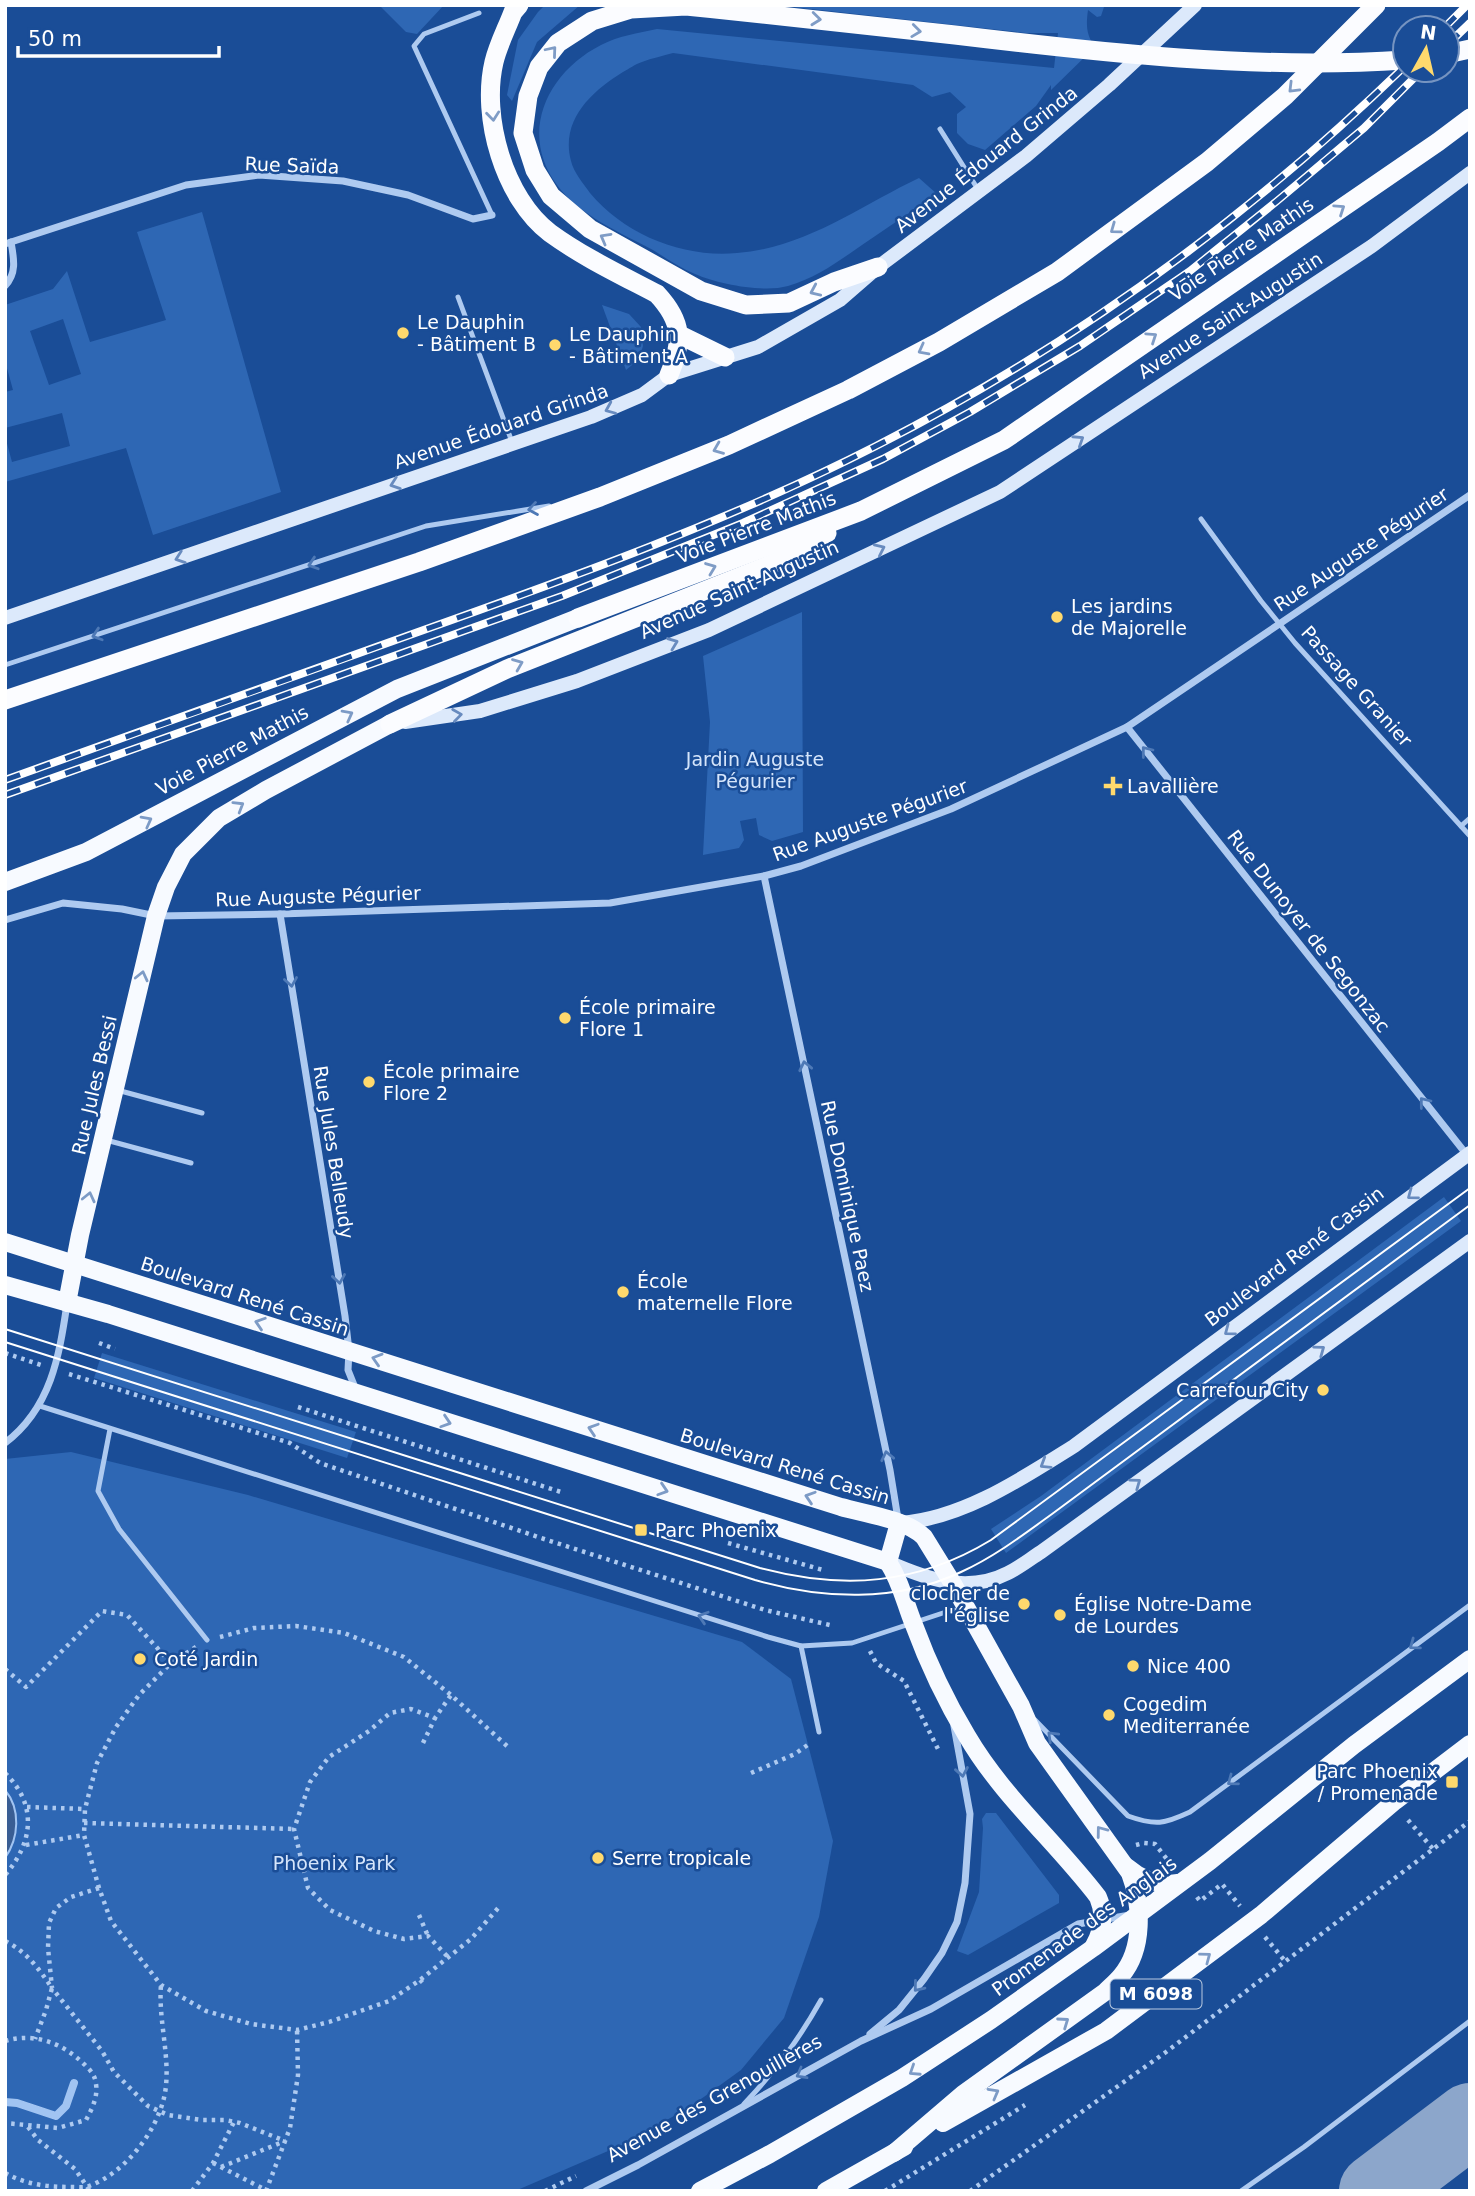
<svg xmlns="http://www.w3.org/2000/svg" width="1475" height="2196" viewBox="0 0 1475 2196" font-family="'DejaVu Sans',sans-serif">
<rect width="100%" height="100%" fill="#1a4d97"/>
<g fill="#2e67b4" fill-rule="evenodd">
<path d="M379 5H444L417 34 406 32Z"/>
<path d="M545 5H580L537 42 512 101 507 95 518 40 538 12Z"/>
<path d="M775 5H1102L1104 7 1101 16 1097 17 1088 10C1086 25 1086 35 1095 47L1051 90V85L1036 106 985 150 968 144 957 133V114L966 107 950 92 932 97 913 85 673 53C663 56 652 58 642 62 635 64 629 69 623 72 592 91 560 120 571 161 574 173 583 183 590 193 625 235 683 258 737 253 805 248 860 206 919 178L937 194C912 211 887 228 862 245 839 261 816 278 788 286 763 293 718 284 695 274 680 268 666 258 653 250 621 233 579 215 557 185 518 132 548 72 601 45 618 36 638 33 657 29L1054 68 1058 33H1026Z"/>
<path d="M202 212 281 492 153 535 126 448 5 482V436L12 462 70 446 62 413 5 428V392L13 390 5 361V305L53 289 67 271 90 342 166 320 137 232ZM63 319 81 374 49 385 30 331Z"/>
<path d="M602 305 629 314 641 327 643 346 639 359 626 370Z"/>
<path d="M802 612 803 832 772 841 759 835 756 818 740 821 744 840 739 848 703 855 710 722 703 656Z"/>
<path d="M1444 1197 1461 1221 1006 1553 991 1529 1041 1496Z"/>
<path d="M102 1353 356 1432 347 1458 94 1378Z"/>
<path d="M71 1452 248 1495 742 1642 791 1679 833 1841 819 1917 784 2018 741 2070 690 2107 622 2145 515 2191H5V1459Z"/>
<path d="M986 1813H996L1059 1895V1903L968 1955 957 1951 979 1892 983 1828 982 1819Z"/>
</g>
<path fill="#3a5e94" stroke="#a1c4f2" stroke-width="2" d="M5 1790C21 1809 19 1838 5 1858Z"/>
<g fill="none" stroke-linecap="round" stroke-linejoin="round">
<path stroke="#a1c4f2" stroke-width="8" d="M5 2102 17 2103 56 2116 66 2106 74 2083"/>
<path stroke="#8ca6cb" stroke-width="74" d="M1376 2191 1470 2120"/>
<g stroke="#aecaf0" stroke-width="4.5" stroke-dasharray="3.5 5" stroke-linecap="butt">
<path d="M99 1343 115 1349"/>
<path d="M5 1353 41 1365"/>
<path d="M69 1374 290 1443 320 1463 541 1538 765 1610 834 1626"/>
<path d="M298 1407 564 1493"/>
<path d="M728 1543 823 1570"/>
<path d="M220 1637 254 1628 296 1626 344 1633 404 1657 451 1695 507 1746"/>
<path d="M196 1647 171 1663 139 1695 116 1727 97 1763 85 1809 84 1835 99 1888 111 1921 161 1985 206 2011 251 2024 297 2030 329 2022 389 2001 420 1980 471 1939 499 1907"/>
<path d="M870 1651 876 1663 904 1681 940 1753"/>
<path d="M5 1669 26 1687 102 1611 127 1615 171 1663"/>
<path d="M423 1743 435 1718"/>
<path d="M5 1773C38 1805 33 1843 5 1875"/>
<path d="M751 1773 795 1754 809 1744"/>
<path d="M27 1807 85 1809"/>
<path d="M1408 1820 1433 1849"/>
<path d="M84 1823 294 1829"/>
<path d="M26 1845 84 1835"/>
<path d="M1136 1845 1144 1843 1155 1844 1170 1863"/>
<path d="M99 1888 71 1897 56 1908 49 1923 48 1948 52 1988 102 2051 114 2072 148 2106 168 2115 202 2120H225L240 2123 285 2141"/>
<path d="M1197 1897 1200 1901 1222 1884 1240 1906"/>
<path d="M419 1915 428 1936"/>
<path d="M1265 1937 1285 1961"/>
<path d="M5 1941C26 1951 39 1969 52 1988L46 2010 35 2039"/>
<path d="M447 1956 428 1936 404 1939 374 1931 330 1910 308 1888 294 1829 310 1782 329 1757 369 1731 390 1713 411 1709 435 1718 451 1695"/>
<path d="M420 1980 426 1986"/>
<path d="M5 2041C36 2032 64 2044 85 2065 91 2071 95 2075 96 2084 98 2097 92 2109 86 2120L58 2128 5 2123"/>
<path d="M28 2127 38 2140 75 2169 90 2191"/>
<path d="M213 2163 266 2190"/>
<path d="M221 2167 285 2141"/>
<path d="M5 2173C27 2185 48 2187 73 2187 78 2187 84 2188 89 2186 125 2173 158 2131 165 2093 171 2058 158 2021 161 1985"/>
<path d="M192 2191 213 2163 234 2122"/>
<path d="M266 2191 290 2128 298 2075 297 2030"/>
<path d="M545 2191 576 2176"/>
<path d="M885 2191 1025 2105"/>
<path d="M970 2191 1166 2052 1470 1821"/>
</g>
<g stroke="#aecaf0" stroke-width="5">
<path d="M479 13 424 34 414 46 492 215"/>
<path d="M940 129 979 191"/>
<path d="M458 297 512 442"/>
<path d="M1201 519 1261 601 1295 643 1470 836"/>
<path d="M5 665 426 526 549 506"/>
<path d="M1461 826 1470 818"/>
<path d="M117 1090 202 1113"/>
<path d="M106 1140 191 1163"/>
<path d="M40 1406 768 1637 801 1646 852 1643 952 1610 961 1611"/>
<path d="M110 1429 98 1491 119 1529 207 1640"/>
<path d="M801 1646 819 1732"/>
<path d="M1035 1720 1128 1816C1156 1826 1164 1824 1190 1812L1470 1605"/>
<path d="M744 2104C776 2070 798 2041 821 2000"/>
<path d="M1241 2191 1304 2147 1470 2021"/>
</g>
<g stroke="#aecaf0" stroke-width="7">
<path d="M5 244 186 185 259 175 343 181 408 195 473 219 492 215"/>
<path d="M5 286C17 273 14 259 11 242"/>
<path d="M1127 727 1467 1155"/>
<path d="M764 876 890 1470 898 1519"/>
<path d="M280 914 345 1316 349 1351 348 1370 356 1390"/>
<path d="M5 920 63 903 122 909 156 916 280 914 610 903 764 876 801 866 951 809 1127 727 1470 495"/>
<path d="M5 1443C51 1408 59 1357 67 1304"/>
<path d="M870 2034 899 2010 924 1979 942 1953 957 1922 965 1883 970 1814 954 1726"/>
<path d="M586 2191 638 2165 861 2041 931 2009 1078 1924 1130 1915"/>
</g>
<g stroke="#dce9fb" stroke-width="14">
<path d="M5 618 591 417 642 395 669 375 758 347 840 300 878 267 1026 156 1109 85 1195 5"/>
<path d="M405 722 480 711 577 681 709 630 1000 492 1372 246 1470 173"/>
<path d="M900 1523C962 1519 1023 1478 1074 1446L1470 1153"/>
<path d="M888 1562C927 1579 967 1594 1008 1573 1020 1567 1030 1559 1041 1552L1470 1241"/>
</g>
<g stroke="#f7faff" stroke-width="18">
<path d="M5 882 86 852 397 689 578 618"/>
<path d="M5 1242 841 1507C866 1514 905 1519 924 1537L953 1584 1021 1706 1037 1743 1130 1873C1142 1905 1144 1949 1121 1976 1116 1982 1110 1987 1105 1992L963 2094 894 2153"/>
<path d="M5 1285 108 1314 888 1562"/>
<path d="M67 1303 80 1235 156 916 166 887 183 854 219 818 266 790 390 724"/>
<path d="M888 1562C901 1582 905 1603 914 1625 928 1663 946 1701 967 1736 1002 1796 1056 1842 1098 1897 1105 1913 1103 1930 1094 1946"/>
<path d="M888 1562 899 1523"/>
<path d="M1127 1867C1141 1879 1159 1886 1178 1883"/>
<path d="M943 2123 1106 2031 1261 1915 1395 1801 1470 1744"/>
<path d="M700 2191 770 2154 902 2078 991 2020 1093 1948 1210 1861 1354 1745 1470 1659"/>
<path d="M826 2191 904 2147"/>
</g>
<g stroke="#fbfcff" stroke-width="19">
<path d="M519 5 513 12C507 28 498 45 494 62 481 117 504 198 550 233 583 257 621 275 657 294 683 322 683 342 669 375"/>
<path d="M1447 54 1470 49"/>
<path d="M878 267 834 282 789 303 746 305 701 291 590 229 551 196 535 170 523 133 528 96 539 67 558 43 592 21 631 9 686 6C776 15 866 25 955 35 1104 53 1255 70 1405 60"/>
<path d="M680 335 725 357"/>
<path d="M578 618 861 511 1004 440 1438 142 1470 118"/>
<path d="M5 700 419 562 600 497 729 445 848 390 939 342 1057 272 1207 162 1285 96 1376 5"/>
<path d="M390 724 507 669 787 558 827 533"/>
</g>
<g stroke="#fff" stroke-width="2">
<path d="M5 1329 760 1568C843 1590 917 1585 991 1540L1470 1188"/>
<path d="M5 1342 755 1580C822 1599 896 1603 961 1572 994 1557 1023 1535 1052 1514L1470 1205"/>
</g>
<g stroke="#fff" stroke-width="8">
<g id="rail">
<path d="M1444 28 1467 5"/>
<path d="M1447 45 1470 23"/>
<path d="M5 780C143 731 281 682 418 632 573 577 729 521 876 446 1071 347 1248 218 1405 66"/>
<path d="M5 795 562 596 743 523 883 459 970 412 1080 346 1190 271 1277 201 1364 128 1422 70"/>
</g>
</g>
<use href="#rail" stroke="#1a4d97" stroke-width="5" stroke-dasharray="16" stroke-linecap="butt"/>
</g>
<defs><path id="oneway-chevron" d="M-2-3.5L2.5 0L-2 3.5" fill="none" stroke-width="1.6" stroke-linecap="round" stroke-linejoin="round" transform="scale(1.75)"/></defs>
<g stroke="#7f9cc6">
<use href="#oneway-chevron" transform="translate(816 19) rotate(6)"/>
<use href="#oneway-chevron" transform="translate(916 31) rotate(7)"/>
<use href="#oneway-chevron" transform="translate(552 51) rotate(-50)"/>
<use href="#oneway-chevron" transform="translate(1293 88) rotate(135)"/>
<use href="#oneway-chevron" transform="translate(493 116) rotate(84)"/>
<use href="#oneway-chevron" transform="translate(1340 209) rotate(-34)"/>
<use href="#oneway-chevron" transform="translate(1115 229) rotate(144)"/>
<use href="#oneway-chevron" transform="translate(605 238) rotate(-151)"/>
<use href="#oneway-chevron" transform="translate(815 291) rotate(156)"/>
<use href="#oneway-chevron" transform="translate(1152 337) rotate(-34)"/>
<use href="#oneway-chevron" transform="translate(923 350) rotate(152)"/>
<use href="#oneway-chevron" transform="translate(718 449) rotate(158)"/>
<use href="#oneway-chevron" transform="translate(711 568) rotate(-21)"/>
<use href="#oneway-chevron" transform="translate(518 664) rotate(-22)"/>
</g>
<g stroke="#688bbf">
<use href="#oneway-chevron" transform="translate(610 409) rotate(157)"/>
<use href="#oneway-chevron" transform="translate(1079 440) rotate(-33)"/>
<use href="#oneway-chevron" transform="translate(395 484) rotate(161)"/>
<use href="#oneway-chevron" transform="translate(880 549) rotate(-25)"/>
<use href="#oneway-chevron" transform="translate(180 558) rotate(161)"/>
<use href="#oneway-chevron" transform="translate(673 643) rotate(-21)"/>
<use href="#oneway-chevron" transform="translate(457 715) rotate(-8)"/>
<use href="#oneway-chevron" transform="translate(1412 1195) rotate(143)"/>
<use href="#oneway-chevron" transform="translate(1229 1331) rotate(143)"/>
<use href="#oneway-chevron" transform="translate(1320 1350) rotate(-36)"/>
<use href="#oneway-chevron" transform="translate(1045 1464) rotate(148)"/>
<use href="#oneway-chevron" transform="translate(1136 1483) rotate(-36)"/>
</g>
<g stroke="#4e79b6">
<use href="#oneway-chevron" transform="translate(533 509) rotate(171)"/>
<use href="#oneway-chevron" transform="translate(313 564) rotate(162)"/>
<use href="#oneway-chevron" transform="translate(97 635) rotate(162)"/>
<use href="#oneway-chevron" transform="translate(1146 751) rotate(-128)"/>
<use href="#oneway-chevron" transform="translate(291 982) rotate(81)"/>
<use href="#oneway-chevron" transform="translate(805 1066) rotate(-102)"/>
<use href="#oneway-chevron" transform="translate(1424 1102) rotate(-128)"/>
<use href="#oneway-chevron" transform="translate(339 1279) rotate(81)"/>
<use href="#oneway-chevron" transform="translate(887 1456) rotate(-102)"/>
<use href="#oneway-chevron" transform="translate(703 1617) rotate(-162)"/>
<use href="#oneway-chevron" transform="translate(1414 1645) rotate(144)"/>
<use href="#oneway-chevron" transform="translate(1052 1736) rotate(-136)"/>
<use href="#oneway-chevron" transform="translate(962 1772) rotate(80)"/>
<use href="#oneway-chevron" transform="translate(1232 1781) rotate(143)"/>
<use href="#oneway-chevron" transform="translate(918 1987) rotate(129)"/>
<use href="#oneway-chevron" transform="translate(801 2074) rotate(151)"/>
</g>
<g stroke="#7d9bc6">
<use href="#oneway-chevron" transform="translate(348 715) rotate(-28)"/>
<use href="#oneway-chevron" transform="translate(239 806) rotate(-31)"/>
<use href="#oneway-chevron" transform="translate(147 821) rotate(-28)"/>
<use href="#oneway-chevron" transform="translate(142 976) rotate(-77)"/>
<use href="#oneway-chevron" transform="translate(89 1197) rotate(-77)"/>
<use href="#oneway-chevron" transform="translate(260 1323) rotate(-162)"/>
<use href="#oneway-chevron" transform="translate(377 1359) rotate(-163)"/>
<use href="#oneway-chevron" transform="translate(446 1422) rotate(18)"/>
<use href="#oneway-chevron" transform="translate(593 1429) rotate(-162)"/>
<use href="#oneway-chevron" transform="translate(663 1490) rotate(18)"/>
<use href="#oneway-chevron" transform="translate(810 1497) rotate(-162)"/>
<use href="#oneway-chevron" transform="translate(1101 1831) rotate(-127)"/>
<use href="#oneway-chevron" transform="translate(1206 1957) rotate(-37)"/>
<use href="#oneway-chevron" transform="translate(1064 2022) rotate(-35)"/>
<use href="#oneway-chevron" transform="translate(914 2071) rotate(147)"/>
<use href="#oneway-chevron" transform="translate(994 2093) rotate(-29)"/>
</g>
<g fill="#ffd96d" stroke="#1a4d97" stroke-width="2.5">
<circle cx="403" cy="333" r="7"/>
<circle cx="555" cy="345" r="7"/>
<circle cx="1057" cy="617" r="7"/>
<path d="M1109.5 775.5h7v7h7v7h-7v7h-7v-7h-7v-7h7z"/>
<circle cx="565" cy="1018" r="7"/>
<circle cx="369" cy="1082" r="7"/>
<circle cx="623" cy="1292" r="7"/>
<circle cx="1323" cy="1390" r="7"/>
<rect x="634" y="1523" width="14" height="14" rx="3.5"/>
<circle cx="1024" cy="1604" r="7"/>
<circle cx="1060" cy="1615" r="7"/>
<circle cx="140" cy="1659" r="7"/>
<circle cx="1133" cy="1666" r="7"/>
<circle cx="1109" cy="1715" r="7"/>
<rect x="1445" y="1775" width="14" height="14" rx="3.5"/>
<circle cx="598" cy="1858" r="7"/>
</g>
<g text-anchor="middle" stroke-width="5" stroke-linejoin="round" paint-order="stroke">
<rect fill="#1a4d97" stroke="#bacae0" stroke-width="2" x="1110.5" y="1979.5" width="91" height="29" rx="5"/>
<g font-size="18" font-weight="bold" fill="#fff">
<text x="1156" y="2000">M 6098</text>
</g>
<g font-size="19" fill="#fff" stroke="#1a4d97">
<text transform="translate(986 159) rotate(-38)" y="7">Avenue Édouard Grinda</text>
<text transform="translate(292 165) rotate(2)" y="7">Rue Saïda</text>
<text transform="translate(1241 249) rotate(-34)" y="7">Voie Pierre Mathis</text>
<text transform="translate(1230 315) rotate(-33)" y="7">Avenue Saint-Augustin</text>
<text transform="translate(501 426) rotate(-19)" y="7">Avenue Édouard Grinda</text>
<text transform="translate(756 527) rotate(-21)" y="7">Voie Pierre Mathis</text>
<text transform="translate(1361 549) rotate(-34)" y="7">Rue Auguste Pégurier</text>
<text transform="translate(739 589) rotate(-24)" y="7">Avenue Saint-Augustin</text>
<text transform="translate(1357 686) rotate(48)" y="7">Passage Granier</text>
<text transform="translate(232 750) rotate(-28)" y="7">Voie Pierre Mathis</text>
<text transform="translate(870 820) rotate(-20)" y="7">Rue Auguste Pégurier</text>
<text transform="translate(318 896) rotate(-2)" y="7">Rue Auguste Pégurier</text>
<text transform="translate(1309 931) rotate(52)" y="7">Rue Dunoyer de Segonzac</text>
<text transform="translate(94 1085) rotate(-77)" y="7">Rue Jules Bessi</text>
<text transform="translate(334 1152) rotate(81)" y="7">Rue Jules Belleudy</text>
<text transform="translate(848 1196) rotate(78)" y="7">Rue Dominique Paez</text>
<text transform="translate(1294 1256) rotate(-37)" y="7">Boulevard René Cassin</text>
<text transform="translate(245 1296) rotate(18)" y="7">Boulevard René Cassin</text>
<text transform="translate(785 1466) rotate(17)" y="7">Boulevard René Cassin</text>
<text transform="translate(1084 1926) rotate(-36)" y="7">Promenade des Anglais</text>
<text transform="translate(714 2098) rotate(-29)" y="7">Avenue des Grenouillères</text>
</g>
<g font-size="19" fill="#fff" stroke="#1a4d97" text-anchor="start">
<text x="417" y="329">Le Dauphin<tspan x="417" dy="22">- Bâtiment B</tspan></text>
<text x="569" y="341">Le Dauphin<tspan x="569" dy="22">- Bâtiment A</tspan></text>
<text x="1071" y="613">Les jardins<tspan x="1071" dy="22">de Majorelle</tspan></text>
<text x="1127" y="793">Lavallière</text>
<text x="579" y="1014">École primaire<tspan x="579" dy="22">Flore 1</tspan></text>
<text x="383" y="1078">École primaire<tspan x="383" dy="22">Flore 2</tspan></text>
<text x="637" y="1288">École<tspan x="637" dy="22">maternelle Flore</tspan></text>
<text x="1309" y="1397" text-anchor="end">Carrefour City</text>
<text x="655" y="1537">Parc Phoenix</text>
<text x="1010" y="1600" text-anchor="end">clocher de<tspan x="1010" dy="22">l'église</tspan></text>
<text x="1074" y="1611">Église Notre-Dame<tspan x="1074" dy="22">de Lourdes</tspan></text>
<text x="154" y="1666">Coté Jardin</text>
<text x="1147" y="1673">Nice 400</text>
<text x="1123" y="1711">Cogedim<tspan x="1123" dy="22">Mediterranée</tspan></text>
<text x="1438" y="1778" text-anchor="end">Parc Phoenix<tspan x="1438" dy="22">/ Promenade</tspan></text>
<text x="612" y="1865">Serre tropicale</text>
</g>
<g font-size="19" fill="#d5e5fb" stroke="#1a4d97">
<text x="755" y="766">Jardin Auguste<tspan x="755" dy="22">Pégurier</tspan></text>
<text x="334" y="1870">Phoenix Park</text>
</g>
</g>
<rect width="1475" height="2196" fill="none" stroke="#ffffff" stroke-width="14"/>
<g transform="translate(1426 49) rotate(8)"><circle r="33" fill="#1a4d97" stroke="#7694c1" stroke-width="2"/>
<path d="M0-5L12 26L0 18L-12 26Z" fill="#ffd96d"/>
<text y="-10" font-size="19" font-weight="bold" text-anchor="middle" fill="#ffffff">N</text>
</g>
<path d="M18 46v10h201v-10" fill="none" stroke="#ffffff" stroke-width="3.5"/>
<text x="28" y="46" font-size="21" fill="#ffffff" stroke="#1a4d97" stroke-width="5" paint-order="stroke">50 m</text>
</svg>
